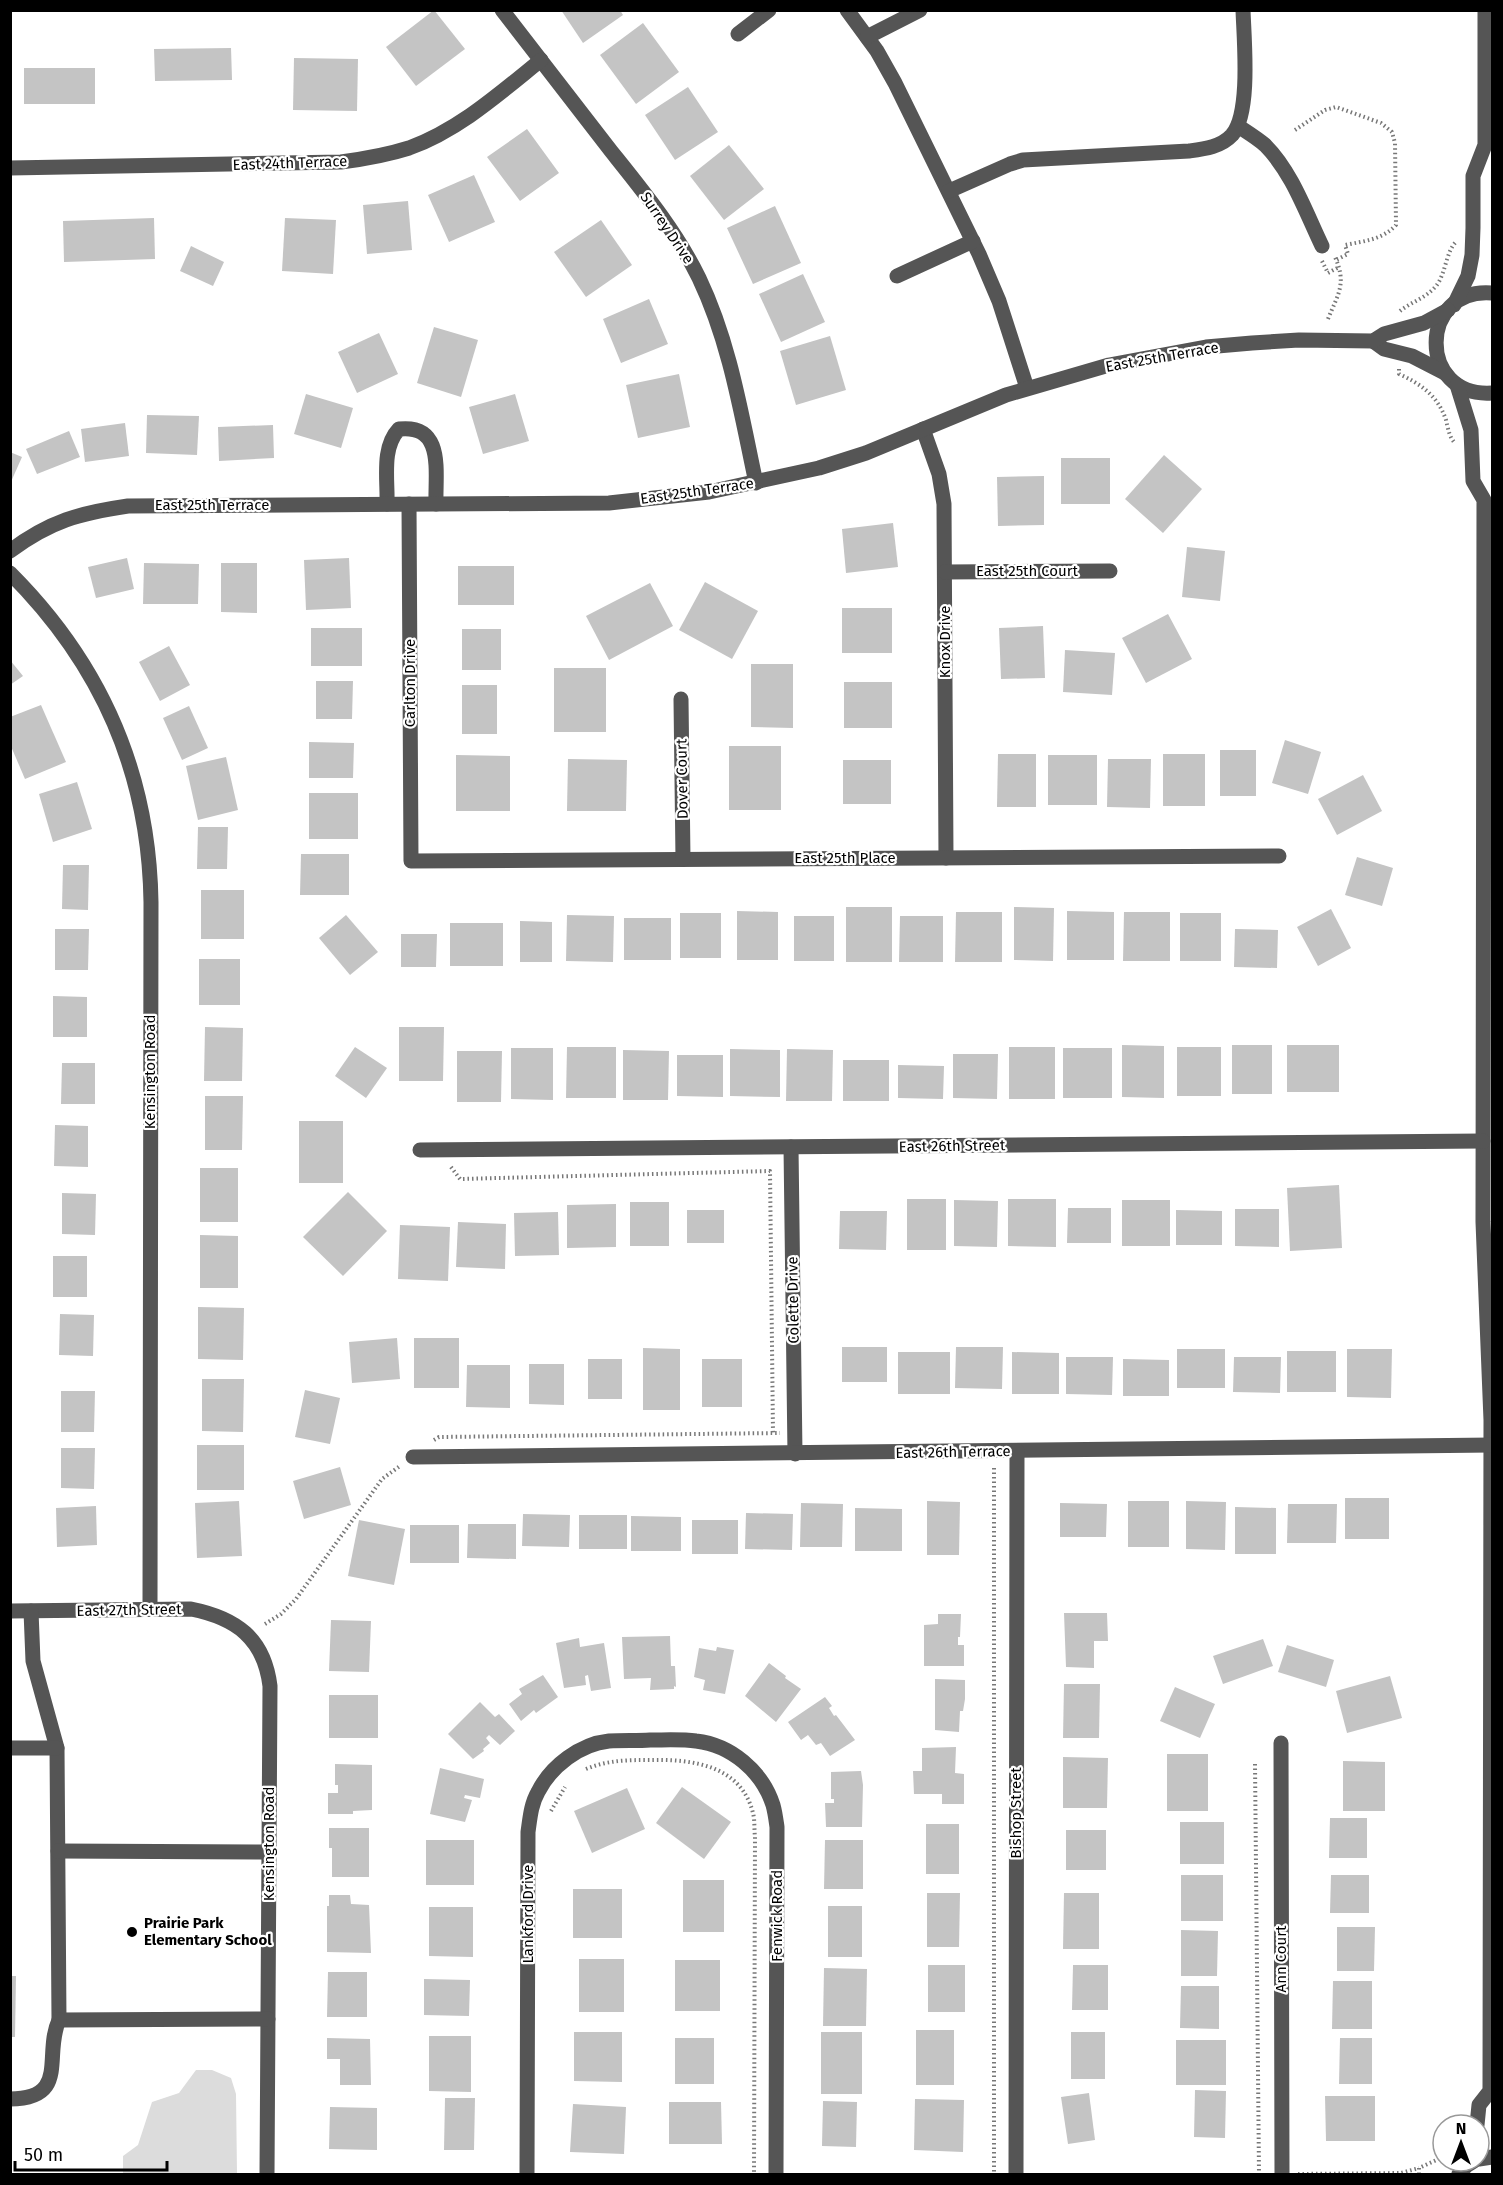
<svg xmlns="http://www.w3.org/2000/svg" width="1503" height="2185" viewBox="0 0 1503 2185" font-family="'Fira Sans',sans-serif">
<rect width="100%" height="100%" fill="#fff"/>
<path fill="#dcdcdc" d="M196 2070H212L231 2078 236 2094 237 2174H123V2156L138 2145 152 2102 179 2093Z"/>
<g fill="#c4c4c4">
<path d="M434 10 465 49 416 86 386 47Z"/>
<path d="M561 10H620L623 15 583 43Z"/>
<path d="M643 23 679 72 636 104 600 55Z"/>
<path d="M231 48 232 80 155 81 154 49Z"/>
<path d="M294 58 358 59 357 111 293 110Z"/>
<rect x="24" y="68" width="71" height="36"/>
<path d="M688 87 718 132 675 160 645 115Z"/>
<path d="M527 129 559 173 520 201 487 157Z"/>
<path d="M729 145 764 189 724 220 690 176Z"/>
<path d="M474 175 495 222 449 242 428 195Z"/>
<path d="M408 201 412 250 367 254 363 205Z"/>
<path d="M775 206 801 263 753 284 727 228Z"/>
<path d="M154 218 155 259 64 262 63 221Z"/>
<path d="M285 218 336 220 333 274 282 271Z"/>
<path d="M601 220 632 265 586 297 554 252Z"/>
<path d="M191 246 224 262 213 286 180 271Z"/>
<path d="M803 274 825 322 781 342 759 294Z"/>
<path d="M649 299 668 344 621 363 603 319Z"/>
<path d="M434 327 478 340 461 397 417 383Z"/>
<path d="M379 333 398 374 357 393 338 352Z"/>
<path d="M830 336 846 390 796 405 780 351Z"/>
<path d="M679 374 690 427 638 438 626 385Z"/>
<path d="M306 394 353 408 341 448 294 434Z"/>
<path d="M515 394 529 441 483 454 469 407Z"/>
<path d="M147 415 199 416 197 455 146 453Z"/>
<path d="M125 423 129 456 85 462 81 429Z"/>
<path d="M273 425 274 458 219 461 218 427Z"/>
<path d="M69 431 80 457 37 474 26 449Z"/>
<path d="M10 452 22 457 10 484Z"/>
<path d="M1164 455 1202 489 1163 533 1125 499Z"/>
<rect x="1061" y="458" width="49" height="46"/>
<path d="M1044 476V525L998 526 997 477Z"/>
<path d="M893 523 898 567 846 573 842 529Z"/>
<path d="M1187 547 1225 551 1220 601 1182 597Z"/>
<path d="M127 558 134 589 96 598 88 567Z"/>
<path d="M349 558 351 608 306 610 304 560Z"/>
<path d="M144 563 199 564 198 604H143Z"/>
<path d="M221 563H257V613L221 612Z"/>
<rect x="458" y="566" width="56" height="39"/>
<path d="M705 582 758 611 732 659 679 630Z"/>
<path d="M650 583 673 626 609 660 586 616Z"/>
<rect x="842" y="608" width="50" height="45"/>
<path d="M1168 614 1192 659 1146 683 1122 638Z"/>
<path d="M1043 626 1045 678 1001 679 999 628Z"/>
<rect x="311" y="628" width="51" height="38"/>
<rect x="462" y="629" width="39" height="41"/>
<path d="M169 646 190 685 160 701 139 662Z"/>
<path d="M1065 650 1115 653 1112 695 1063 692Z"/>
<path d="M10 660 23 676 10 685Z"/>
<path d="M751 664H793V728L751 727Z"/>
<rect x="554" y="668" width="52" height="64"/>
<path d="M316 681H353L352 719H316Z"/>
<rect x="844" y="682" width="48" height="46"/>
<rect x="462" y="685" width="35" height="49"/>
<path d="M41 705 66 762 25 779 10 744V717Z"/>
<path d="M189 706 208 748 182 760 163 718Z"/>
<path d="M1285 740 1321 752 1308 794 1272 783Z"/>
<path d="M309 742 354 743 353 778H309Z"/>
<rect x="729" y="746" width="52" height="64"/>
<rect x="1220" y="750" width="36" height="46"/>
<path d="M998 754H1036V807H997Z"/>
<rect x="1163" y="754" width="42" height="52"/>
<path d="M456 755 510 756V811H456Z"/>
<rect x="1048" y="755" width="49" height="50"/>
<path d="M226 757 238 810 198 820 186 766Z"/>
<path d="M568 759 627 760 626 811H567Z"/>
<path d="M1108 759H1151L1150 808 1107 807Z"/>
<rect x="843" y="760" width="48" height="44"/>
<path d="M1363 775 1382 811 1337 835 1318 799Z"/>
<path d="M77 782 92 829 53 842 39 794Z"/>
<rect x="309" y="793" width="49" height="46"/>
<path d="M198 827H228L227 869H197Z"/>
<path d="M301 854H349V895H300Z"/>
<path d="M1357 857 1393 868 1382 906 1345 895Z"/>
<path d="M63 865H89L88 910 62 909Z"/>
<rect x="201" y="890" width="43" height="49"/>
<rect x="846" y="907" width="46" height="55"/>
<path d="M1014 907 1054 908 1053 961 1014 960Z"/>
<path d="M1331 909 1351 948 1318 966 1297 927Z"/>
<path d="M737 911 778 912V960H737Z"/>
<path d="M1067 911 1114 912V960H1067Z"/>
<path d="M956 912H1002V962H955Z"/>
<path d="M1124 912H1170V961H1123Z"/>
<rect x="680" y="913" width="41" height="45"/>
<rect x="1180" y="913" width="41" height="48"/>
<path d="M346 915 378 952 350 975 319 938Z"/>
<path d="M567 915 614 916 613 962 566 961Z"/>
<rect x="794" y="916" width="40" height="45"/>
<path d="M900 916H943V962H899Z"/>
<rect x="624" y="918" width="47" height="42"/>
<path d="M520 921 552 922V962H520Z"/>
<rect x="450" y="923" width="53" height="43"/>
<path d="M55 929H89L88 970H55Z"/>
<path d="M1235 929 1278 930 1277 968 1234 967Z"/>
<path d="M401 934H437L436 967H401Z"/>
<rect x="199" y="959" width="41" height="46"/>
<path d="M53 996 87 997V1037H53Z"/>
<path d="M205 1027 243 1028 242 1081H204Z"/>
<path d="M399 1027H444L443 1081H399Z"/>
<path d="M1122 1045 1164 1046V1098L1122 1097Z"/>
<rect x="1232" y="1045" width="40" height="49"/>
<rect x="1287" y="1045" width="52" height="47"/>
<path d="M355 1047 387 1068 366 1098 335 1076Z"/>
<path d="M567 1047H616V1098H566Z"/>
<rect x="1009" y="1047" width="46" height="52"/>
<rect x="1177" y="1047" width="44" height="49"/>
<path d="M511 1048H553V1100L511 1099Z"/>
<rect x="1063" y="1048" width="49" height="50"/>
<path d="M730 1049 780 1050V1097L730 1096Z"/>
<path d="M787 1049 833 1050 832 1101H786Z"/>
<path d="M623 1050 669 1051 668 1100H623Z"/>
<path d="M457 1051H502L501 1102H457Z"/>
<path d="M953 1054H998L997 1099 953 1098Z"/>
<path d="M677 1055H723V1097L677 1096Z"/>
<rect x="843" y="1060" width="46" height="41"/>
<path d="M62 1063H95V1104H61Z"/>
<path d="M898 1065 944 1066 943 1099 898 1098Z"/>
<path d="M205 1096H243L242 1150H205Z"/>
<rect x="299" y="1121" width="44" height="62"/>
<path d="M55 1125 88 1126V1167L54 1166Z"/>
<rect x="200" y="1168" width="38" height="54"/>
<path d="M1339 1185 1342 1248 1290 1251 1287 1188Z"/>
<path d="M348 1192 387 1231 343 1276 303 1237Z"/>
<path d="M62 1193 96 1194 95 1235 62 1234Z"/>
<rect x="907" y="1199" width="39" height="51"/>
<path d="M1008 1199H1056V1247L1008 1246Z"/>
<path d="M954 1200 998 1201 997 1247 954 1246Z"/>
<rect x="1122" y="1200" width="48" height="46"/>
<rect x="630" y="1202" width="39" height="44"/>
<path d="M616 1204V1247L567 1248V1205Z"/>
<path d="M1068 1208H1111V1243H1067Z"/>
<path d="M1235 1209H1279V1247L1235 1246Z"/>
<rect x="687" y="1210" width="37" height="33"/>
<path d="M1176 1210 1222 1211V1245H1176Z"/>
<path d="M840 1211H887L886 1250 839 1249Z"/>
<path d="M558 1212 559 1255 515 1256 514 1213Z"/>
<path d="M458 1222 506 1224 505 1269 456 1267Z"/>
<path d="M400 1225 450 1227 448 1281 398 1279Z"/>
<path d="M200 1235 238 1236V1288H200Z"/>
<rect x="53" y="1256" width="34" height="41"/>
<path d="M198 1307 244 1308 243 1360 198 1359Z"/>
<path d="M60 1314 94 1315 93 1356 59 1355Z"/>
<path d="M397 1338 400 1379 352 1383 349 1342Z"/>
<rect x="414" y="1338" width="45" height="50"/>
<rect x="842" y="1347" width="45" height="35"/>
<path d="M956 1347H1003L1002 1389 955 1388Z"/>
<path d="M643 1348 680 1349V1410H643Z"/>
<rect x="1177" y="1349" width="48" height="39"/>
<path d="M1347 1349H1392L1391 1398 1347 1397Z"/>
<rect x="1287" y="1351" width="49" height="41"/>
<rect x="898" y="1352" width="52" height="42"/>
<path d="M1012 1352 1059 1353V1394H1012Z"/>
<path d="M1066 1357H1113L1112 1395 1066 1394Z"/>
<path d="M1234 1357H1281L1280 1393 1233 1392Z"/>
<rect x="588" y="1359" width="34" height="40"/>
<rect x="702" y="1359" width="40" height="48"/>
<path d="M1123 1359 1169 1360V1396H1123Z"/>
<path d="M529 1364H564V1405L529 1404Z"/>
<path d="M467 1365H510V1408L466 1407Z"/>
<path d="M202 1379H244L243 1432 202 1431Z"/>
<path d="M305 1390 340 1398 330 1444 295 1437Z"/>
<path d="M61 1391H95L94 1432H61Z"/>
<rect x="197" y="1445" width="47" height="45"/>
<path d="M61 1448H95L94 1489 61 1488Z"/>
<path d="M340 1467 351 1505 304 1519 293 1481Z"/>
<rect x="1345" y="1498" width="44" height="41"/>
<path d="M239 1501 242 1556 197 1558 195 1503Z"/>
<path d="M927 1501 960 1502 959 1555H927Z"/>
<rect x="1128" y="1501" width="41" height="46"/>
<path d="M1186 1501 1226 1502 1225 1550 1186 1549Z"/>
<path d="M801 1503 843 1504 842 1547H800Z"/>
<path d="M1060 1503 1107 1504 1106 1537H1060Z"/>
<path d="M1288 1504H1337L1336 1543H1287Z"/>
<path d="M96 1506 97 1545 57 1547 56 1508Z"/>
<path d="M1235 1507 1276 1508V1554H1235Z"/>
<path d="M855 1508 902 1509V1551H855Z"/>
<path d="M746 1513 793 1514 792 1550 745 1549Z"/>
<path d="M523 1514 570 1515 569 1547 522 1546Z"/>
<rect x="579" y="1515" width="48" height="34"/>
<path d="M631 1516 681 1517V1551H631Z"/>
<path d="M359 1520 405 1529 394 1585 348 1576Z"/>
<rect x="692" y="1520" width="46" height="34"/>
<path d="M468 1524H516V1559L467 1558Z"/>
<rect x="410" y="1525" width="49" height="38"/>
<path d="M1064 1613H1107L1108 1641H1094V1668L1066 1667Z"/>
<path d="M938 1614H961L960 1637H958V1645H964V1666H924V1625L938 1624Z"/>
<path d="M331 1620 371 1621 369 1672 329 1671Z"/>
<path d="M670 1636 671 1666H675L676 1687 674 1686V1689L650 1690 651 1678 624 1679 622 1637Z"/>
<path d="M579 1638 580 1647 604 1643 611 1688 591 1691 588 1675 585 1676 586 1685 564 1688 556 1643Z"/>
<path d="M1263 1639 1273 1666 1223 1684 1213 1656Z"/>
<path d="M1287 1645 1334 1660 1326 1687 1278 1672Z"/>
<path d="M717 1647 734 1650 725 1694 703 1690 705 1680 694 1677 699 1648 716 1651Z"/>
<path d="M769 1663 786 1676 785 1678 801 1689 776 1722 745 1696Z"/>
<path d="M543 1675 558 1697 536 1713 534 1710 521 1721 509 1704 522 1694 519 1689Z"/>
<path d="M1390 1676 1402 1718 1347 1733 1336 1691Z"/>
<path d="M935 1679 965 1680V1699L963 1711H960L959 1732 935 1730Z"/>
<path d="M1064 1684H1100L1099 1738H1063Z"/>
<path d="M1175 1687 1215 1704 1200 1738 1160 1721Z"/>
<rect x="329" y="1695" width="49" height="43"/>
<path d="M825 1697 832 1706 829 1708 834 1716 836 1715 855 1740 830 1756 821 1743 816 1745 808 1735 801 1740 788 1722Z"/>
<path d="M480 1702 495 1717 499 1714 515 1731 500 1745 489 1735 486 1738 490 1743 483 1749 484 1751 473 1759 448 1734Z"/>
<path d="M956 1747 955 1773 964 1774V1804H942V1794H914L913 1771H922V1748Z"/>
<rect x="1167" y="1754" width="41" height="57"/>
<path d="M1063 1757 1108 1758 1107 1808H1063Z"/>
<path d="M1343 1761 1385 1762V1811H1343Z"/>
<path d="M335 1764 372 1765V1810L353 1811V1814H328V1793H338V1785H335Z"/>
<path d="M440 1768 484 1779 480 1798 465 1795 464 1798 472 1800 465 1822 430 1814Z"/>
<path d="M861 1771 863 1785 862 1827H826L825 1803H834V1799H831V1772Z"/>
<path d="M682 1787 731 1822 704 1859 656 1823Z"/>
<path d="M627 1788 645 1829 592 1853 574 1811Z"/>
<path d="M1330 1818H1367V1858H1329Z"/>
<rect x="1180" y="1822" width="44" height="42"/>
<rect x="926" y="1824" width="33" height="50"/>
<path d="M329 1828H369V1877H332V1848H329Z"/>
<rect x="1066" y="1830" width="40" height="40"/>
<rect x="426" y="1840" width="48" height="45"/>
<path d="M825 1840H863V1889H824Z"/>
<rect x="1181" y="1875" width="42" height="46"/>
<path d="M1331 1875H1369V1913H1330Z"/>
<rect x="683" y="1880" width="41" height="52"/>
<rect x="573" y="1889" width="49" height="49"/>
<path d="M927 1893H960L959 1947H927Z"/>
<path d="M1064 1893H1099V1949H1063Z"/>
<path d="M329 1895H350L351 1904 369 1905 371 1953 327 1952V1906H329Z"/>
<rect x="828" y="1906" width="34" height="51"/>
<path d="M429 1907H473V1957L429 1956Z"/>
<path d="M1337 1927H1375L1374 1971H1337Z"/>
<path d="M1181 1930 1218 1931 1217 1976H1181Z"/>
<rect x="579" y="1959" width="45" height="53"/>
<rect x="675" y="1960" width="45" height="51"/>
<rect x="928" y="1965" width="37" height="47"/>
<path d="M1073 1965H1108V2010H1072Z"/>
<path d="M824 1968 867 1969 866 2026H823Z"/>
<path d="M328 1972H367V2017H327Z"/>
<path d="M10 1976H16L15 2037H10Z"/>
<path d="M424 1979 470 1980 469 2016 424 2015Z"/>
<path d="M1333 1981H1372V2029H1332Z"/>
<path d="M1181 1986H1219V2029L1180 2028Z"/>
<rect x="916" y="2030" width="38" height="55"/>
<path d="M574 2032H622V2082L574 2081Z"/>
<rect x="821" y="2032" width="41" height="62"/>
<rect x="1071" y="2032" width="34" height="47"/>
<path d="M429 2036H471V2092L429 2091Z"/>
<path d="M327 2038 370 2039 371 2085H340V2059H327Z"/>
<rect x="675" y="2038" width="39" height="46"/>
<path d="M1340 2038H1372V2084H1339Z"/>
<rect x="1176" y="2040" width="50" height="45"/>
<path d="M1195 2090 1226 2091 1225 2138 1194 2137Z"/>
<path d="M1089 2093 1095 2140 1068 2144 1061 2097Z"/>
<path d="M1325 2096H1375V2141H1326Z"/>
<path d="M445 2098H475L474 2150H444Z"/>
<path d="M915 2099 964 2100 963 2152 914 2150Z"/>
<path d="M823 2101 857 2102 856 2147 822 2146Z"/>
<path d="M669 2102H721L722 2144H669Z"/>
<path d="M573 2104 626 2107 624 2154 570 2152Z"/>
<path d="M330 2107 377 2108V2150L329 2149Z"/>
</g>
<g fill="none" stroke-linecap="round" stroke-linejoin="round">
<g stroke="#777" stroke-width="4" stroke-dasharray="1.5 3" stroke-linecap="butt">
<path d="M1295 130 1325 110 1336 107 1381 123 1392 132 1395 143 1396 225C1382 240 1364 241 1345 245L1348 254 1336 260"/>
<path d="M1322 261 1328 273 1339 267"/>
<path d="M1400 311C1411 302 1426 298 1436 286 1446 274 1446 250 1457 241"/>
<path d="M1328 319C1338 294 1347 284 1335 257"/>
<path d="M1399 369V374C1421 384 1438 396 1446 420 1448 428 1449 436 1454 442"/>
<path d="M451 1167 460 1179 770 1171 773 1433"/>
<path d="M434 1440 439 1437 780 1433"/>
<path d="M994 1468V2174"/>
<path d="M265 1624 281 1614 296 1599 382 1479 400 1466"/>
<path d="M1255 1764 1259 2174"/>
<path d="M586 1769C608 1760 628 1760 650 1760 692 1759 741 1765 753 1813 755 1821 754 1829 755 1837L754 2174"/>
<path d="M551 1811 565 1787"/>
<path d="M1298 2174 1401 2173 1419 2168"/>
<path d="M1419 2174V2168L1443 2157"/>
</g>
<g stroke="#555" stroke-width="15">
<path d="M502 10C538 57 575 104 611 151 643 191 676 231 699 278 730 343 741 413 756 483"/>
<path d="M847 10 877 51 895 83 979 254 999 301 1027 388"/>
<path d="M738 34 769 10"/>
<path d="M867 37 920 10"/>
<path d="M1238 126C1247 132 1257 138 1265 145 1292 172 1306 213 1322 246"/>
<path d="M10 168 341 162C364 159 387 155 409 148 459 130 500 93 541 60"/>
<path d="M949 191 1010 164 1023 160 1189 151C1204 149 1221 147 1232 135 1251 113 1244 40 1243 10"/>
<path d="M897 276 973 241"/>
<path d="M1492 293C1418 287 1417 398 1492 393"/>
<path d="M1454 305 1468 276 1472 255 1473 228V176L1485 145V10"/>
<path d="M1373 341 1384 349 1412 356 1445 373"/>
<path d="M1457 385 1471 430 1473 481 1484 500 1483 1222 1491 1420 1490 2091 1479 2105 1477 2125"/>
<path d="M923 429 939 474 944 504 946 858"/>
<path d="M387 504C388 480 381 448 399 429 445 424 435 472 436 504"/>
<path d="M409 504 411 861 1279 856"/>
<path d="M10 551C50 521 80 513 128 506L609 503 709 492 819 468 866 453 1006 395 1109 365 1206 347 1252 343 1299 340 1373 341 1384 334 1424 323 1448 310"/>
<path d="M945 572 1110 571"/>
<path d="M10 573C102 665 149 773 151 902L150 1609"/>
<path d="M681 699 683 859"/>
<path d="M791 1147 795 1454"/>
<path d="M420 1150 1483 1141"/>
<path d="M413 1457 1492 1445"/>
<path d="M10 1611 191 1609C236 1618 264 1638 270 1686L267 2174"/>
<path d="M31 1611 33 1661 57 1748 59 2020 268 2019"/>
<path d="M1281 1743 1282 2174"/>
<path d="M10 1748H57"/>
<path d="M58 1851 269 1852"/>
<path d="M10 2099C70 2099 43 2055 59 2020"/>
<path d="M1479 2159 1492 2157"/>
<path d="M527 2174 528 1832C530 1818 531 1804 538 1792 551 1766 580 1744 609 1741 623 1740 637 1741 650 1740 665 1740 682 1739 696 1741 731 1745 762 1771 773 1805 775 1812 776 1820 777 1827L776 2174"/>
<path d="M1016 2174 1017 1451"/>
<path d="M1459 2174 1466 2166 1474 2161"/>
</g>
</g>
<circle fill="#000" stroke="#fff" stroke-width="2" cx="132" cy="1932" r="6"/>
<g text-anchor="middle" stroke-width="4.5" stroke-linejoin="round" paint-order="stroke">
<g font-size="15" fill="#000" stroke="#fff">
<text transform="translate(290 163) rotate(-2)" y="5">East 24th Terrace</text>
<text transform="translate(667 228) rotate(56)" y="5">Surrey Drive</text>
<text transform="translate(1162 357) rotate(-10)" y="5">East 25th Terrace</text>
<text transform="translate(697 491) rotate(-8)" y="5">East 25th Terrace</text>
<text x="212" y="510">East 25th Terrace</text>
<text x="1027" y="576">East 25th Court</text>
<text transform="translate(945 642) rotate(-90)" y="5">Knox Drive</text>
<text transform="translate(410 683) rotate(-90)" y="5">Carlton Drive</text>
<text transform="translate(682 779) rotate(-91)" y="5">Dover Court</text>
<text x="845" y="863">East 25th Place</text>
<text transform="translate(150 1072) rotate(-90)" y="5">Kensington Road</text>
<text transform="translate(952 1146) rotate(-1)" y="5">East 26th Street</text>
<text transform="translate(793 1300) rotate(-91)" y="5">Colette Drive</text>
<text transform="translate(953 1452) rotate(-1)" y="5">East 26th Terrace</text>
<text transform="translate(129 1610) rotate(-1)" y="5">East 27th Street</text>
<text transform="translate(1016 1813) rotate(-90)" y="5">Bishop Street</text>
<text transform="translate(269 1844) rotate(-90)" y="5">Kensington Road</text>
<text transform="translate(528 1914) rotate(-90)" y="5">Lankford Drive</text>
<text transform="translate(777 1916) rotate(-90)" y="5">Fenwick Road</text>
<text transform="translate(1281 1959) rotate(-90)" y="5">Ann Court</text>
</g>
<g font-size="15" font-weight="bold" fill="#000" stroke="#fff" text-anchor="start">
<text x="144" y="1928">Prairie Park<tspan x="144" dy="17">Elementary School</tspan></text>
</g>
</g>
<rect width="1503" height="2185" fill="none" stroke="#000000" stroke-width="24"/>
<g transform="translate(1461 2143)"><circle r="28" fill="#ffffff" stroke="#999999" stroke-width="1.5"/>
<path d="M0-4.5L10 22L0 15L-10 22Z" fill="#000000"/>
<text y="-9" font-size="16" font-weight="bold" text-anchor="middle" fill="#000000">N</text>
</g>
<path d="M15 2161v9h152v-9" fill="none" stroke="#000000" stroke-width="3"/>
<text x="24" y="2161" font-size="18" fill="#000000" stroke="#ffffff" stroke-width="4.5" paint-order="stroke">50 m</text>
</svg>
